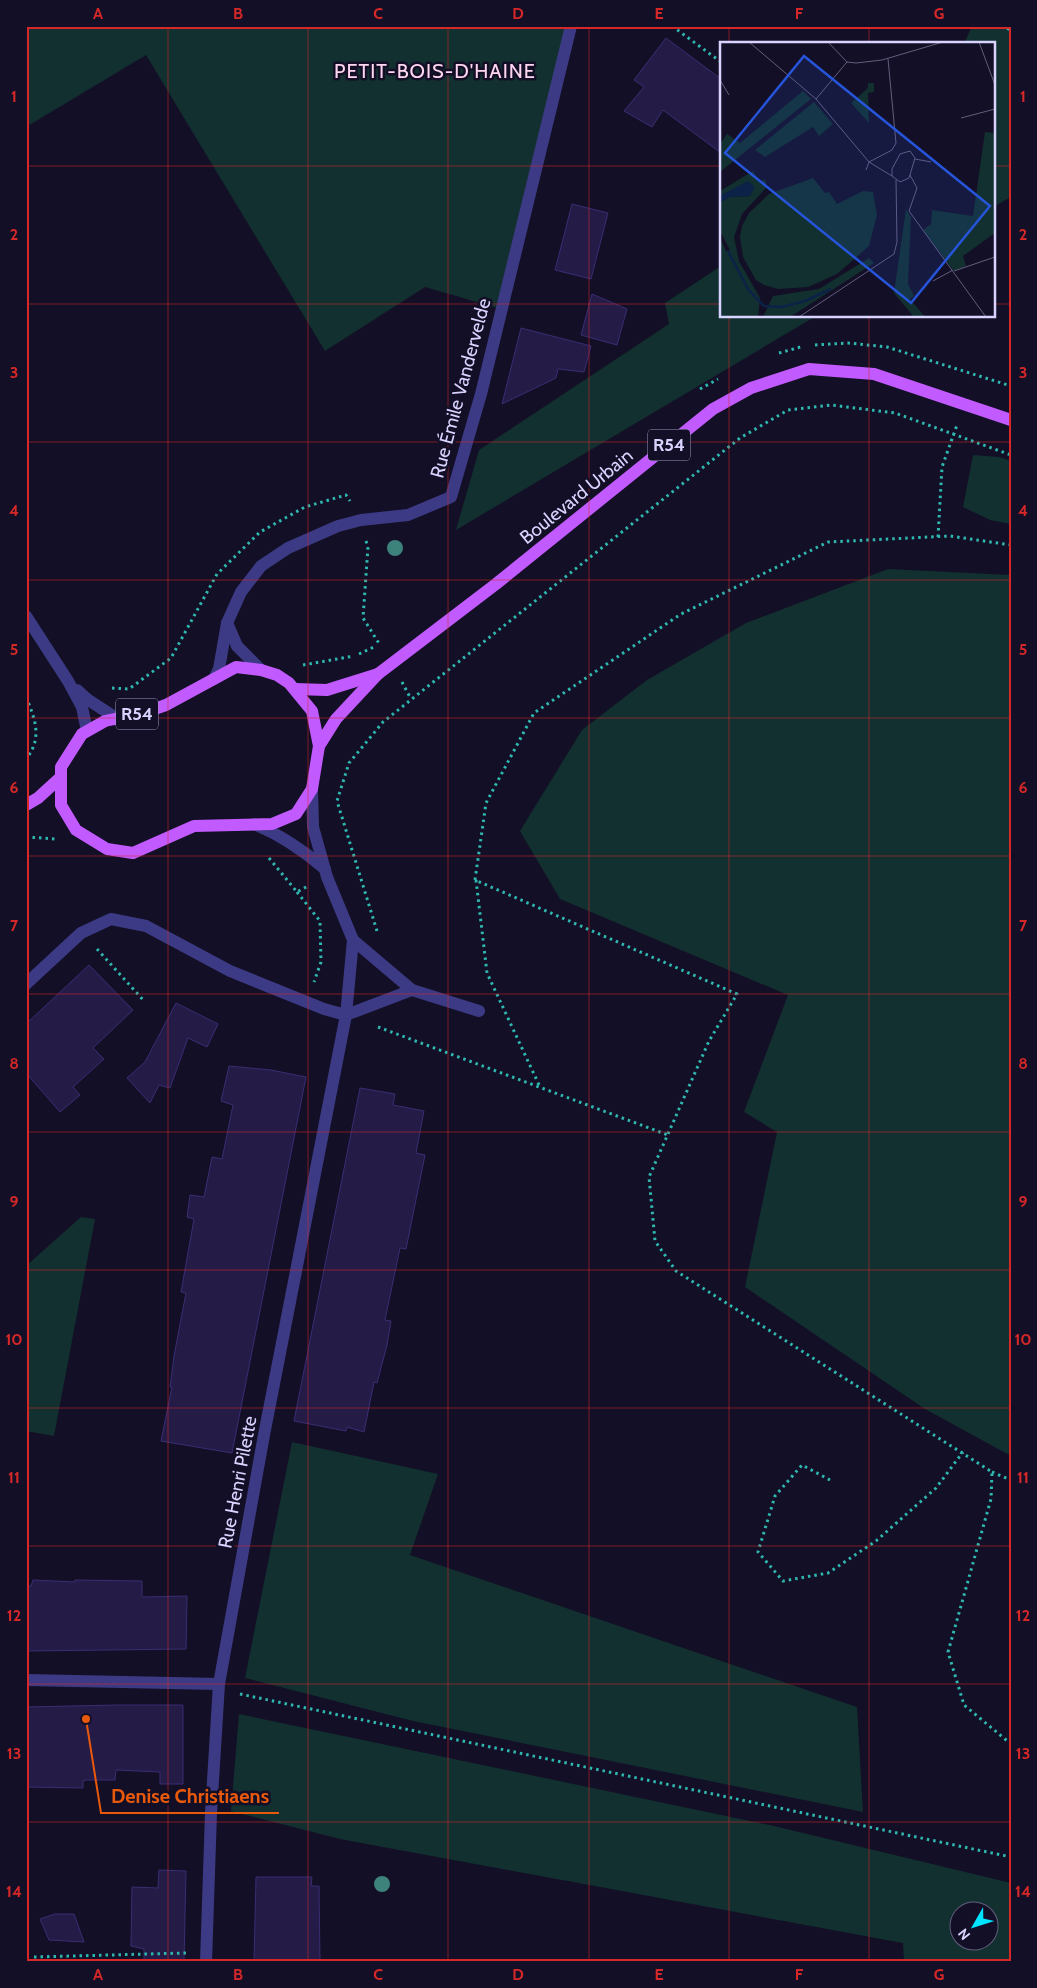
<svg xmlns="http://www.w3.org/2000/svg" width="1037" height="1988" viewBox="0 0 1037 1988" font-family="Cabin,sans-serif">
<rect width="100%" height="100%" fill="#130f26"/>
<g fill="#12302f" fill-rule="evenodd">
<path d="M26 26H571L501 309 425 287 325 351 146 55 26 127Z"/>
<path d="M972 26H1001L1011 30V197L993 207V44H964Z"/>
<path d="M721 266V316H816L456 530 479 450 669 324 665 303Z"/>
<path d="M973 455 999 457 1011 461V524L990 520 963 507Z"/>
<path d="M888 569 1011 575V1456L925 1409 745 1287 777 1132 744 1112 788 995 560 899 520 831 582 730 647 680 746 623Z"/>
<path d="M81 1217 95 1219 54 1436 26 1431V1266Z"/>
<path d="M292 1442 438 1474 410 1555 857 1707 863 1812 413 1721 245 1678Z"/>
<path d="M239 1714 774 1826 1011 1883V1962H904L903 1943 340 1839 231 1811ZM960 1910H990V1940H960Z"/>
</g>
<g fill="#241b47" stroke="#3b2d73">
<path d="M666 38 721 79V153L663 110 652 127 624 111 644 87 634 80Z"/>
<path d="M572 204 608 213 591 279 555 270Z"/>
<path d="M592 294 627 309 617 345 581 335Z"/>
<path d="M521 328 591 346 584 372 558 369 556 378 502 404Z"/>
<path d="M89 965 133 1010 93 1048 104 1059 73 1087 80 1095 60 1112 26 1073V1024Z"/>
<path d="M176 1003 218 1024 207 1047 188 1038 170 1088 159 1085 150 1103 127 1078 145 1062Z"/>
<path d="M229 1066 271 1070 306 1077 232 1453 161 1441 172 1387H170L174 1356 186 1293 181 1292 194 1219 187 1217 190 1195 204 1197 212 1157 222 1159 233 1105 221 1101Z"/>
<path d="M360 1088 395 1094 393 1105 424 1111 416 1153 425 1155 406 1249 400 1248 385 1320 391 1321 387 1345 377 1383 374 1382 364 1432 347 1427 346 1431 294 1421Z"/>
<path d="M33 1580 75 1582V1580L142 1581V1597L187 1596 186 1649 26 1651V1586H31Z"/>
<path d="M118 1705H183V1784H160V1772L116 1770 115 1780H86L83 1781V1788L26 1787V1707Z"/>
<path d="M159 1870 186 1871 184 1962H144V1949L131 1946 132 1887 158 1888Z"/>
<path d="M256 1877H312L311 1886H319L320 1962H254Z"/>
<path d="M55 1914H74L84 1942 49 1940 40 1919Z"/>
</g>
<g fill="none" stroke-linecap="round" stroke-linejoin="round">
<g stroke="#2fb8b0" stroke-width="3" stroke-dasharray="2.5 4" stroke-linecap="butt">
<path d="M672 26 721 62"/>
<path d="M1001 26 1011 30"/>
<path d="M815 345 848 343 887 347 1011 386"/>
<path d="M779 353 804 346"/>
<path d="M700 389 718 379"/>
<path d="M938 537 942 467 957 425"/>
<path d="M366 541 368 547 363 618 380 645"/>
<path d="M1011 545 950 536 828 542 681 614 534 713 486 803 475 880 737 994 709 1041 649 1177 655 1241 676 1271 992 1472 991 1499 948 1652 964 1705 1011 1744"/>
<path d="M359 654 374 647"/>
<path d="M303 665 354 656"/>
<path d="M402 682 411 699"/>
<path d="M112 688 129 689 171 658 217 574 260 532 305 507 346 495 350 501"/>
<path d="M26 697C35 719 43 738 26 759"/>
<path d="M26 837 56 839"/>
<path d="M269 858 297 892 308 886"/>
<path d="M476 880 487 973 540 1087"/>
<path d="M297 892 320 921 321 962 314 982"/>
<path d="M377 931 337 801 349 763 383 722 740 438 788 410 831 405 895 413 1011 455"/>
<path d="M97 949 145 1002"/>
<path d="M378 1027 668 1135"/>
<path d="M992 1472 1011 1480"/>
<path d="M830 1480 802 1465 775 1496 758 1552 783 1581 828 1573 876 1541 936 1488 963 1452"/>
<path d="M240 1694 1011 1857"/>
<path d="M34 1957 186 1953"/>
</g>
<g stroke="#3d3a85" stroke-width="12">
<path d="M26 616 68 681 82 707 87 731"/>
<path d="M227 623 237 646 261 670"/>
<path d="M214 679 219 669 227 623 241 592 261 566 288 548 338 526 361 520 408 515 451 497 481 394 571 26"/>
<path d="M77 690 87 699 116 718"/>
<path d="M312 789 313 827 327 877 353 940 346 1015 412 990"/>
<path d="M254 824C281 835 303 850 325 869"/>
<path d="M353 940 412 990 479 1011"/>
<path d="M26 984 81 933 111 919 146 926 230 971 324 1009 346 1015 264 1435 219 1684 211 1813 206 1962"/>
<path d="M26 1680 219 1684"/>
</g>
<g stroke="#c25bff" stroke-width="12">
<path d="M236 667 261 670 277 675 289 683 312 711 319 746 312 789 296 814 272 824 194 826 133 853 107 849 76 830 61 805V767L82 734 105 721 143 713 166 705Z"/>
<path d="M295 689 327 690 378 674"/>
<path d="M319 746 336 719 378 674 496 584 713 409 751 388 809 369 874 374 1011 420"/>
<path d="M26 805 38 798 61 777"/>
</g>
</g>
<g fill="#3d827b">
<circle cx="395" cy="548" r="8"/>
<circle cx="382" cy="1884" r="8"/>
</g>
<path fill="none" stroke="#d62828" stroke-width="1" stroke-opacity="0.55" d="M168 26V1962M308 26V1962M448 26V1962M589 26V1962M729 26V44M869 26V44M26 166H721M993 166H1011M26 304H721M993 304H1011M729 316V1962M869 316V1962M26 442H1011M26 580H1011M26 718H1011M26 856H1011M26 994H1011M26 1132H1011M26 1270H1011M26 1408H1011M26 1546H1011M26 1684H1011M26 1822H1011"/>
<g text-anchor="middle" stroke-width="5" stroke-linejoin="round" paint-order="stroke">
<g fill="#130f26" stroke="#9e99be" stroke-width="1">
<rect x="648" y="429.5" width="42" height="31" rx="4"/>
<rect x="116" y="698.5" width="42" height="31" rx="4"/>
</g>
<g font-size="18" font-weight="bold" fill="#d9d4ff">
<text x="669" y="451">R54</text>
<text x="137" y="720">R54</text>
</g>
<g font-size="19" fill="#d9d4ff" stroke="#130f26">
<text transform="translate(460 388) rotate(-75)" y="7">Rue Émile Vandervelde</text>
<text transform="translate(576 496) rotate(-39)" y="7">Boulevard Urbain</text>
<text transform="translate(237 1482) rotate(-79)" y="7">Rue Henri Pilette</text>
</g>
<g font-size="20" letter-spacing="1" fill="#ffd6f0" stroke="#130f26">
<text x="435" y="78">PETIT-BOIS-D'HAINE</text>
</g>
</g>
<g transform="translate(720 42)">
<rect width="275" height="275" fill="#130f26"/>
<path d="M148 41H154V50L148 51 149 81 131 61 148 46ZM83 49 91 57 0 130V102L7 92 20 101ZM94 60 113 82 99 94 93 85 45 115 35 108ZM265 90 275 91V191L243 214 246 224 234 229 203 188 211 182 212 168 253 174ZM33 129 40 140 45 137 47 145 22 172 14 195 19 219 40 256 38 275H0V196L6 209 10 208 0 189V160L10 155 30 154H0V149ZM93 136 105 151 109 150 117 162 143 149 153 150 157 173 149 204 117 232 88 245 58 247 44 243 36 238 23 215 20 195 22 184 29 171 49 152ZM186 167 191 175 188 242 194 254 190 257 205 275H194L174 251ZM149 216 154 221 151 223 70 275H43L53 254 99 247Z" fill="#12302f"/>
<path d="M28 139 35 145 30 154 10 155 0 160V154Z" fill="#0c2248"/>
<path fill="none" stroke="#0c2248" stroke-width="2.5" d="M8 209 28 247 44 264 62 265 85 259 111 247"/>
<path fill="none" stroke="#625e7d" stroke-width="1" d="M29 0 96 57 149 120 172 108 176 101 168 17M108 0 127 20 136 21 162 18 223 0M259 0 275 43M0 38 9 53M96 57 127 20M241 76 275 67M190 109 195 116 189 136 180 140 172 134V127L180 112ZM195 117 211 120M146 128 149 120 172 134M190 133 197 146 189 169 266 275M234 229 275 215M213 239 233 228M79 275 174 212 177 200 176 138"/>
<path fill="#2655da" fill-opacity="0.15" stroke="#2655da" stroke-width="2.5" d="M84 14 270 164 191 261 5 111Z"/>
<rect width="275" height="275" fill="none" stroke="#d9d4ff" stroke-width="2.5"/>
</g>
<path fill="none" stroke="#e8590c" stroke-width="2" d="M86 1719L101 1813H279"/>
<circle fill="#e8590c" stroke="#130f26" stroke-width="2" cx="86" cy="1719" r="5"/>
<g font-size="20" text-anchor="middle" font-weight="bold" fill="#e8590c" stroke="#130f26" stroke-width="5" stroke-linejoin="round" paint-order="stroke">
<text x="190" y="1803">Denise Christiaens</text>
</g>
<rect width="1037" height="1988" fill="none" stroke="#130f26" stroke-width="55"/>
<g transform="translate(974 1926) rotate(231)"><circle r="24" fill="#130f26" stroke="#625e7d"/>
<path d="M0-4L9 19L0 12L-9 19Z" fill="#00e5ff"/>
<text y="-8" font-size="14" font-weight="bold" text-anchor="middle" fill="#d9d4ff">N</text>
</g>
<rect x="28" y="28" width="982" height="1932" fill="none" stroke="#d62828" stroke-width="2"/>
<g font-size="16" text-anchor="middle" font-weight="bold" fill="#d62828">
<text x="98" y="19">A</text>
<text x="238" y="19">B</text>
<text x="378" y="19">C</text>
<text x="518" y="19">D</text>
<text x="659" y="19">E</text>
<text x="799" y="19">F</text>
<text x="939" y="19">G</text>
<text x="14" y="102">1</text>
<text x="1023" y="102">1</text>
<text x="14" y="240">2</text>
<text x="1023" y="240">2</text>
<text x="14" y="378">3</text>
<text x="1023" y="378">3</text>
<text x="14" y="516">4</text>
<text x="1023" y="516">4</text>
<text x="14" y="655">5</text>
<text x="1023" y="655">5</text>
<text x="14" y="793">6</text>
<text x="1023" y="793">6</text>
<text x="14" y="931">7</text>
<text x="1023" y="931">7</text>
<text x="14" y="1069">8</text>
<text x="1023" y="1069">8</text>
<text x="14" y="1207">9</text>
<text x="1023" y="1207">9</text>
<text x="14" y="1345">10</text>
<text x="1023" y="1345">10</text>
<text x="14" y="1483">11</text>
<text x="1023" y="1483">11</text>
<text x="14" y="1621">12</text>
<text x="1023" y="1621">12</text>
<text x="14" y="1759">13</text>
<text x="1023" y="1759">13</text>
<text x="14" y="1897">14</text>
<text x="1023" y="1897">14</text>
<text x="98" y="1980">A</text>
<text x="238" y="1980">B</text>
<text x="378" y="1980">C</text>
<text x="518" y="1980">D</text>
<text x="659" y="1980">E</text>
<text x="799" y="1980">F</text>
<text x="939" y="1980">G</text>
</g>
</svg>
